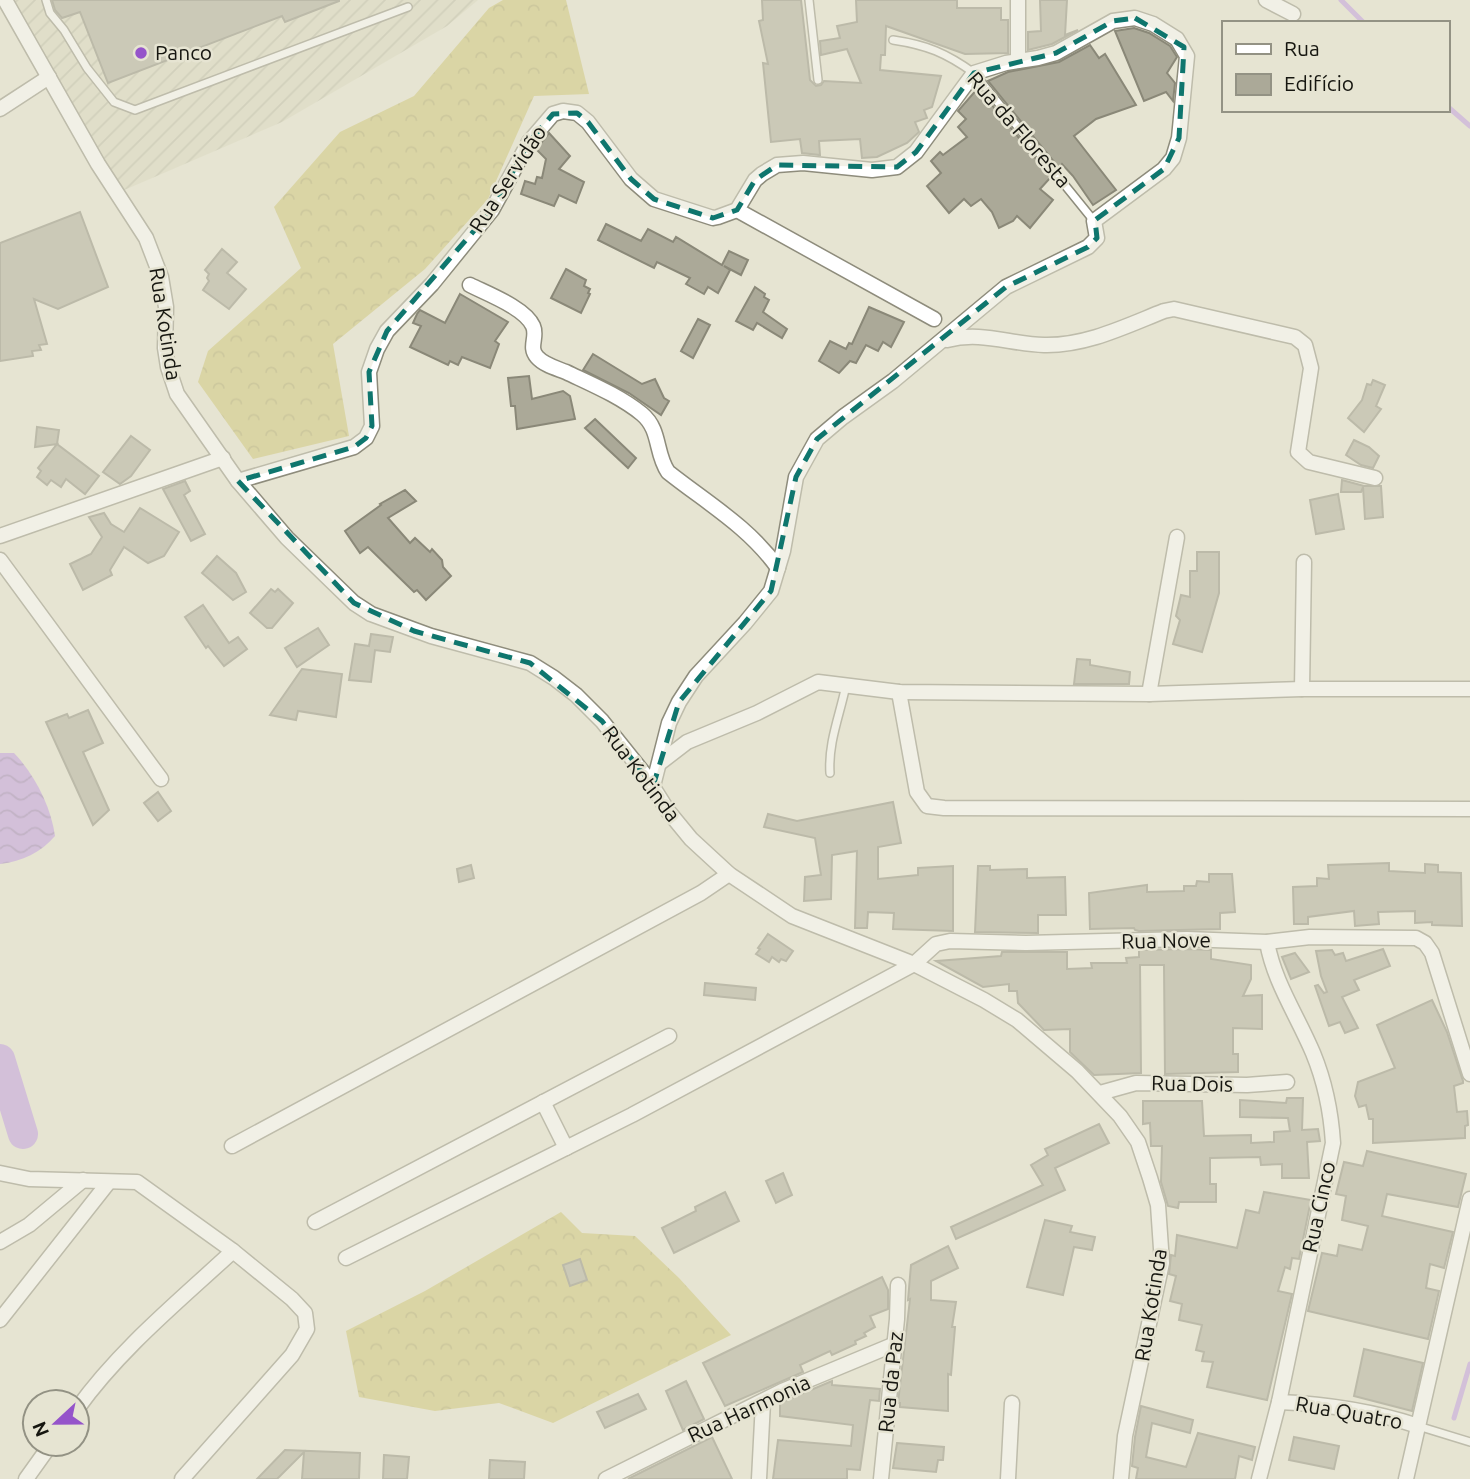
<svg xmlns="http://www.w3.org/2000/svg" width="1470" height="1479" viewBox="0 0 1470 1479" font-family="Ubuntu,sans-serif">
<defs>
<pattern id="industrial-furrows" width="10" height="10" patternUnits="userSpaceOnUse" patternTransform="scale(1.75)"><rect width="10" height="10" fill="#dad8bf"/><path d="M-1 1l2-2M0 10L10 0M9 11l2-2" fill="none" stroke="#bab9a3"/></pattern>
<pattern id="forest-crowns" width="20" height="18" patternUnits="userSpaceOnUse" patternTransform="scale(1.75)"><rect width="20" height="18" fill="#cdc36f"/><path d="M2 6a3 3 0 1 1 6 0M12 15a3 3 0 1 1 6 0" fill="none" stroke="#afa75f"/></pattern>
<pattern id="water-waves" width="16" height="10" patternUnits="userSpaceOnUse" patternTransform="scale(1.75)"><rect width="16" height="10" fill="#bc94e3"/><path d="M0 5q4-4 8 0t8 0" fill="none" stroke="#9878b7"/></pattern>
</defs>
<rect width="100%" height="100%" fill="#e6e4d2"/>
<path fill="url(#industrial-furrows)" d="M12 0H478L447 26 282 122 122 191Z"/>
<g fill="url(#forest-crowns)">
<path d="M503 0H566L589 94 534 96 488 199 425 269 333 344 349 436 253 459 198 382 208 351 301 268 274 207 340 132 414 96 489 8Z"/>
<path d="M561 1212 582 1233 635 1236 679 1278 731 1335 553 1423 499 1403 435 1411 359 1397 346 1331 425 1291Z"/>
</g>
<path fill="url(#water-waves)" d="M0 753H14C35 775 51 807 55 836 40 853 23 861 0 864Z"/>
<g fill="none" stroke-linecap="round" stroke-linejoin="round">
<g stroke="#bc94e3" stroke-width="5">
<path d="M1341 0 1364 23"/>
<path d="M1447 106 1470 126"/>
<path d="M1454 1418 1470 1364"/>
</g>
<path stroke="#bc94e3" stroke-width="30" d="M0 1059 23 1134"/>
</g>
<g fill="#aba998" stroke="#8a8878" stroke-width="2">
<path d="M52 0H339V1L285 22 282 16 108 83 80 12 62 18 55 10Z"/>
<path d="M762 0H801L810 80 816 86 821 85 824 81 861 83 847 49 821 55 820 41 840 38 837 26 857 22 856 0H957V8H1001V20H1008V53L965 54 886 26 885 55H881L880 70 941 76 932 107 924 110 927 118 915 122 919 132 907 143 877 157 862 158 860 139 819 141 820 155 802 153 800 139 771 142 763 63 768 64 759 21 763 20Z"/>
<path d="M1040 0H1067L1065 35 1078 30 1052 44 1028 50V32L1041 31Z"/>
<path d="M1134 28 1149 33 1170 46 1177 57 1167 73 1175 83 1173 101 1166 92 1144 101 1115 31Z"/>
<path d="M1090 45 1099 58 1105 54 1136 105 1096 119 1074 136 1116 190 1093 205 1073 176 1062 164 1059 168 988 81 1008 72 1059 62Z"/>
<path d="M978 88 1051 177 1040 189 1053 200 1030 228 1017 216 1013 221 999 228 992 212 981 199 971 206 964 199 949 213 927 186 941 173 931 161 940 152 943 155 967 137 958 127 966 119 958 111Z"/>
<path d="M549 133 570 156 559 169 584 182 576 203 559 195 554 206 521 194 525 181 535 184 537 177 542 178 546 159 536 149Z"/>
<path d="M80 212 108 287 58 309 34 299 47 344 39 345 41 350 32 351 33 356 0 361V243Z"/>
<path d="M606 224 641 241 648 229 673 242 676 237 722 265 729 251 748 260 741 275 724 266 730 270 718 293 708 287 704 294 686 284 690 278 657 262 654 268 598 240Z"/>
<path d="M222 249 237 262 227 273 246 289 229 309 203 290 209 281 207 278 209 274 205 270Z"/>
<path d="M566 269 586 280 584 286 590 289 588 293 590 294 581 313 551 298Z"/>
<path d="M755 287 765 294 764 297 769 300 763 312 787 329 782 338 757 323 753 330 736 321Z"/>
<path d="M460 294 508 322 495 341 499 344 490 368 462 357 458 365 450 361 448 365 410 347 421 326 413 323 417 314 420 310 445 323Z"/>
<path d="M869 307 904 322 891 347 883 342 878 351 866 345 856 363 850 361 839 373 819 361 830 341 846 349 849 343 852 344Z"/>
<path d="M698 319 710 325 693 358 681 351Z"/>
<path d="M593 354 642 384 655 379 664 398 669 401 661 415 629 393 583 370Z"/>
<path d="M529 376 532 399 563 391 570 396 575 419 517 429 515 406H511L508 378Z"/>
<path d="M1373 380 1385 385 1376 406 1381 409 1364 432 1348 418 1362 400 1367 384 1371 385Z"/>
<path d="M595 419 636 458 628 468 585 428Z"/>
<path d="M37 427 59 430 57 444 99 476 85 494 66 479 61 487 51 480 47 485 37 477 41 471 38 468 57 444 35 447Z"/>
<path d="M131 436 150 450 131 476 120 484 103 472Z"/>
<path d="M1354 440 1369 447 1379 456 1373 468 1361 465 1346 455Z"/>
<path d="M1342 480 1364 486H1381L1383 517 1365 519 1363 487 1361 492H1341Z"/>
<path d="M185 481 190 491 184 495 205 534 191 541 163 489Z"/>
<path d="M405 490 416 501 388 518 410 543 415 538 430 552 432 549 442 560 443 567 451 576 426 600 417 590 414 592 368 547 360 553 345 531 381 505 380 504Z"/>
<path d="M1338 494 1344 529 1316 534 1310 500Z"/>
<path d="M140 508 179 532 164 556 148 563 124 547 110 570 112 575 83 590 70 564 91 554 102 537 89 517 104 513 111 524 124 532Z"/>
<path d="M1197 552H1219V593L1202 652 1173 644 1180 620 1176 616 1181 595 1190 597V571H1197Z"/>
<path d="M217 556 236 573 246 592 233 600 202 573Z"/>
<path d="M271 589 275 592 278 589 293 603 272 628H267L250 613Z"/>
<path d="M203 605 229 643 238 637 247 649 224 666 208 646 206 648 185 617Z"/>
<path d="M318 628 329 645 297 667 285 648Z"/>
<path d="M371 634 393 637 390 652 375 650 371 682 349 680 355 644 369 646Z"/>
<path d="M1077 659 1090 660V665L1130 672 1129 684H1074Z"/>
<path d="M302 669 342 674 336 717 298 711 296 720 270 715Z"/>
<path d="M88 710 103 743 83 752 109 810 93 825 46 722 67 714 69 718Z"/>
<path d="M158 792 171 811 158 821 144 803Z"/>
<path d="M893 802 901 843 878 847V879L918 875V868L953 866V931L893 929 894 913 868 912 867 928H855L857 851 832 855 831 899 804 901 805 877 821 875 815 838 764 827 768 814 797 821Z"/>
<path d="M1389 863V871L1425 873V864L1438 865V872L1461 873 1462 926 1432 925V922L1415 923V911L1378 912 1379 924 1355 926 1354 911 1308 917V924H1294L1293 887 1317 886V878L1329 879 1328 865Z"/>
<path d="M471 865 474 878 459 882 457 869Z"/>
<path d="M978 866H990V870L1027 869V878L1065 877 1066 915H1038V933L975 932Z"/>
<path d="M1209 874H1232L1235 912 1220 913V929L1139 931 1135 930 1134 928 1090 929 1089 893 1147 885V892L1184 891V886H1196L1197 881 1209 882Z"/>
<path d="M768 934 793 951 786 961 781 959 779 962 772 957 769 962 756 954 760 949 758 948Z"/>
<path d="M1187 949 1211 950V959L1251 965V979L1243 996 1262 995V1029L1233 1028V1054H1238V1072L1165 1074 1164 965H1140L1141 1073 1094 1075 1070 1052V1029L1044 1030 1018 1003 1017 991H1009V984L983 987 936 961 1001 956 1002 952H1067V969L1092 968 1091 963H1127L1126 958 1139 957V950Z"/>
<path d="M1383 949 1390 966 1354 980 1359 990 1342 997 1358 1028 1345 1033 1340 1022 1329 1026 1315 986 1318 985 1324 993 1327 992 1321 976 1316 951 1332 950 1335 955 1343 953 1346 961Z"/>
<path d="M1295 953 1309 972 1291 979 1282 957Z"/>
<path d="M705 983 756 988 755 1000 704 995Z"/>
<path d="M1432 1000 1447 1032 1463 1081V1083L1454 1086 1457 1112 1467 1111 1468 1125 1465 1126V1138L1373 1143V1119H1369L1366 1105 1359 1107 1355 1096 1358 1082 1395 1068 1377 1025Z"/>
<path d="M1287 1098H1303L1302 1130 1318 1129 1320 1141 1307 1142 1309 1178H1282V1164L1261 1165 1260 1157 1210 1158V1184H1216V1202H1179L1178 1208 1168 1206 1161 1182 1162 1146H1151L1150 1123 1143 1124V1101H1202L1204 1136 1251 1135V1143L1274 1142V1132L1290 1131 1288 1118 1240 1117V1100L1286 1103Z"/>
<path d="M1099 1124 1109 1143 1055 1168 1065 1190 956 1239 951 1227 1043 1185 1031 1165 1048 1155 1045 1149Z"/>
<path d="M1367 1151 1466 1174 1458 1207 1387 1194 1382 1216 1453 1232 1444 1268 1430 1264 1426 1288 1439 1291 1428 1339 1308 1311 1322 1253 1337 1256 1339 1245 1362 1250 1368 1226 1342 1220 1346 1196 1336 1194 1344 1162 1363 1166Z"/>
<path d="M783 1173 792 1195 776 1203 766 1181Z"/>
<path d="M725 1192 739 1221 674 1253 662 1228 696 1211 695 1207Z"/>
<path d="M1264 1192 1311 1200 1299 1259 1292 1258 1290 1269 1285 1267 1278 1291 1292 1294 1267 1400 1207 1387 1213 1362 1202 1361 1204 1352 1196 1350 1202 1325 1179 1320 1182 1304 1170 1301 1176 1276 1169 1274 1171 1255 1175 1256 1177 1235 1237 1248 1246 1210 1259 1213Z"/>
<path d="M1045 1220 1072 1226 1070 1232 1095 1237 1092 1250 1074 1247 1063 1295 1027 1287Z"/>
<path d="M948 1246 958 1268 931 1281V1300L956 1302 952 1327H955L951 1375 948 1374V1411L900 1407V1403H898L910 1299 908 1300 911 1265Z"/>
<path d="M580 1259 587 1280 570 1286 563 1265Z"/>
<path d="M882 1277 888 1290V1309L870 1316 875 1327 864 1333 866 1336 855 1341 856 1344 832 1355 830 1351 800 1365 803 1372 725 1406 703 1363Z"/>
<path d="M1364 1349 1423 1363 1412 1411 1354 1396Z"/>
<path d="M686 1381 704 1419 683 1430 666 1391Z"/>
<path d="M832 1381V1385L880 1389 879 1401 870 1400 860 1470 847 1469V1479H773L778 1440 851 1446 853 1425 780 1416V1403Z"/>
<path d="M638 1394 646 1409 605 1428 597 1412Z"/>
<path d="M1141 1406 1193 1420 1190 1433 1152 1423 1146 1457 1186 1467 1198 1433 1255 1447 1252 1460 1239 1456 1235 1479H1136L1138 1468 1132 1466 1135 1437Z"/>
<path d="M712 1437 732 1479H628Z"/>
<path d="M1294 1437 1339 1446 1334 1469 1289 1460Z"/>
<path d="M897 1443 944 1447 943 1460H938L936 1472 893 1468Z"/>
<path d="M285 1450 360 1453 359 1479H302L304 1452 277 1479H257Z"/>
<path d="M384 1455 409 1457 407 1479H383Z"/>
<path d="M490 1460 525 1462 524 1479H489Z"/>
</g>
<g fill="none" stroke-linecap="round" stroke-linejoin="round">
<g stroke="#8e8c7c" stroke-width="10">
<g id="lane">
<path d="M46 0 50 13 64 30 87 68 114 102 135 110 408 7"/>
<path d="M809 0 818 80"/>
<path d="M893 40C927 45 946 53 974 73L1094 221"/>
<path d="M830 773C828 742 840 715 846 685"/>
<path d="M1418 1426 1470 1442"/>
</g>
</g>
<g stroke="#8e8c7c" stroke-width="17">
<g id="street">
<path d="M5 0 98 164 146 238 161 277 166 307 165 348 168 367 177 394 238 481 287 538 354 603 371 614 431 636 530 663 554 678 576 695 602 721 646 776 668 811 691 839 729 874 792 916 914 964 984 1000 1017 1020 1077 1071 1120 1116 1138 1142 1150 1178 1158 1205 1162 1263 1125 1436 1121 1479"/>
<path d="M1018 0V61"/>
<path d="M1266 0 1293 14"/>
<path d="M0 109 49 77"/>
<path d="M737 210 934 319"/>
<path d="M470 285C488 294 525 308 533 326 538 337 528 347 537 357 544 365 556 368 566 372 591 384 620 396 642 414 661 430 655 453 668 472 707 503 749 527 778 568"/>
<path d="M947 340C981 331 1010 344 1044 345 1086 346 1126 326 1164 311L1174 309 1295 337 1305 345 1311 368 1298 452 1309 462 1375 478"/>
<path d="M238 481 354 447 366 438 372 426 369 372 377 349 387 331 432 284 492 210 529 142 553 114 563 111 577 113 588 122 631 179 654 199 713 218 718 217 737 210 755 180 762 174 777 165 803 163 872 170 897 167 916 152 974 73 1006 63 1038 58 1056 53 1113 21 1135 18 1153 24 1177 39 1187 56 1179 138 1173 158 1164 169 1094 221 1097 238 1088 247 1006 287 893 381 843 417 817 439 796 477 783 551 771 591 745 623 696 676 679 702 669 723 653 786"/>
<path d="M0 536 223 458"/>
<path d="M0 560 161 779"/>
<path d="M1302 689 1304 562"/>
<path d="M899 692 917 792 927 806 944 808 1470 809"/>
<path d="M1149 694 1177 537"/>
<path d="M661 762 687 742 757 713 818 682 899 692 1149 694 1302 689H1470"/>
<path d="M1100 1093 1136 1083 1247 1085 1287 1082"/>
<path d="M543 1102 566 1148"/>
<path d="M232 1146 701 893 729 874"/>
<path d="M0 1173 29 1179 137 1182 233 1251 292 1299 305 1313 307 1329 292 1355 182 1479"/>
<path d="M315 1222 669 1036"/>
<path d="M0 1242 29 1225 83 1180"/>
<path d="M346 1258 632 1115 914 964 936 944 950 941 1026 943 1187 939 1267 942 1310 937 1416 938 1425 943 1432 953 1470 1074"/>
<path d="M0 1320 108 1183"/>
<path d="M1279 1402C1326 1404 1373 1411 1418 1426"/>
<path d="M77 1409C120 1349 179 1301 233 1251"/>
<path d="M26 1479 51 1444"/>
<path d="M606 1479 782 1391 895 1344"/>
<path d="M759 1479 763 1402"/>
<path d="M881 1479 897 1319 898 1285"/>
<path d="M1008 1479 1012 1403"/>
<path d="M1259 1479 1279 1402 1333 1143C1331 1112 1325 1082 1313 1053 1297 1015 1274 982 1267 942"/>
<path d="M1406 1479 1470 1199"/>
</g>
</g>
<use href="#lane" stroke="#fff" stroke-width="7"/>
<use href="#street" stroke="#fff" stroke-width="14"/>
</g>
<path d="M0 0H1470V1479H0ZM1135 18 1184 47 1179 138 1164 169 1095 220 1097 238 1088 247 1006 287 817 439 796 477 771 591 679 702 653 786 602 721 530 663 414 631 354 603 238 481 354 447 366 438 372 426 369 372 387 331 492 210 529 142 553 114 577 113 588 122 631 179 654 199 713 218 737 210 755 180 777 165 897 167 916 152 974 73 1056 53 1113 21Z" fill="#e6e4d2" fill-opacity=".55" fill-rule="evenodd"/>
<path fill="none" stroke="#0f766e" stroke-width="5" stroke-dasharray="14 9" stroke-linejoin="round" d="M1135 18 1184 47 1179 138 1164 169 1095 220 1097 238 1088 247 1006 287 817 439 796 477 771 591 679 702 653 786 602 721 530 663 414 631 354 603 238 481 354 447 366 438 372 426 369 372 387 331 492 210 529 142 553 114 577 113 588 122 631 179 654 199 713 218 737 210 755 180 777 165 897 167 916 152 974 73 1056 53 1113 21Z"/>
<circle fill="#9554ca" stroke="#e6e4d2" stroke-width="2.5" cx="141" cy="53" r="7"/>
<g text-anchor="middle" stroke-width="5" stroke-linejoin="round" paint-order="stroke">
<g font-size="21" fill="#161610" stroke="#e6e4d2" text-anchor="start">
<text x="155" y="60">Panco</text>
</g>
<g font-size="21" fill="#161610" stroke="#e6e4d2">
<text transform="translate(1019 130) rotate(49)" y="7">Rua da Floresta</text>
<text transform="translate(508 179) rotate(-57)" y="7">Rua Servidão</text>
<text transform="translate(165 324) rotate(81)" y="7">Rua Kotinda</text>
<text transform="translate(641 774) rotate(53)" y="7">Rua Kotinda</text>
<text transform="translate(1166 941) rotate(-1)" y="7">Rua Nove</text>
<text transform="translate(1192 1084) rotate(1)" y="7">Rua Dois</text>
<text transform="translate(1319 1207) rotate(-78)" y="7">Rua Cinco</text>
<text transform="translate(1151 1305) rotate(-81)" y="7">Rua Kotinda</text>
<text transform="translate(891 1382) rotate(-84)" y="7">Rua da Paz</text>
<text transform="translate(749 1409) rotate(-25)" y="7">Rua Harmonia</text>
<text transform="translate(1349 1413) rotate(10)" y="7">Rua Quatro</text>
</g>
</g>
<rect x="1222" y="21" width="228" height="91" fill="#e6e4d2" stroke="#939284" stroke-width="2"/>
<rect x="1236" y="44" width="35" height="10" fill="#ffffff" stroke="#939284" stroke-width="2"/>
<text x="1284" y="56" font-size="21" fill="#161610">Rua</text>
<rect x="1236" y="74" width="35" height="21" fill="#aba998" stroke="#939284" stroke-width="2"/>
<text x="1284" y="91" font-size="21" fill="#161610">Edifício</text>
<g transform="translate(56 1423) rotate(248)"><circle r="33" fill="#e6e4d2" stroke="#939284" stroke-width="2"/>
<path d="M0-5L12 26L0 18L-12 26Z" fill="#9554ca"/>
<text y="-10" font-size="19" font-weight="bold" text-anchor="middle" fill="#161610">N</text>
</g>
</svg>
